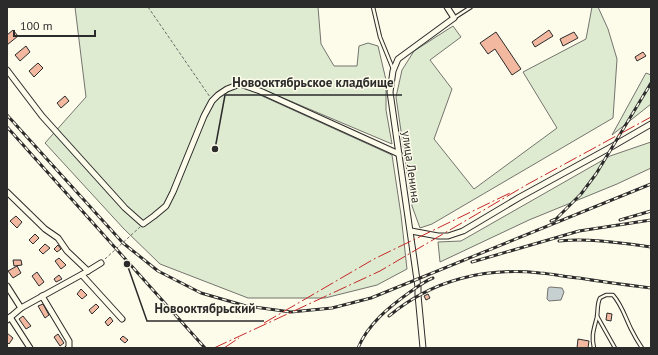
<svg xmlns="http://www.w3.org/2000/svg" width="658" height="355" viewBox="0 0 658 355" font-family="'PT Sans',sans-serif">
<rect width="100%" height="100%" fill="#fdfbea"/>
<g fill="#deebd1" stroke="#74746e">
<path d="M75 7H318L321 44 334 66H357L359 46 368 43 378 46 386 80V110L392 144 257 87 260 95 392 155 401 215 407 269 377 285 325 298H248L160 264 124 229 45 143 86 97Z"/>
<path d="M592 7H598L608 29 617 59 613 118 432 224 420 228 412 206 396 97 402 70 414 51 453 26 461 37 430 60 452 89 434 139 474 189 557 128 523 72 586 39Z"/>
<path d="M646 73 651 75V104L612 135Z"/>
<path d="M651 142V168L617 184 529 220 440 262 438 242 461 241 610 156Z"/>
</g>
<path fill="#c7d0d0" stroke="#74746e" d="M550 287 562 288 564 292 561 300 549 301 547 299 548 288Z"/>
<g fill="#f2b8a0" stroke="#2b2b2b">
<path d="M13 30 18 36 7 45V35Z"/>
<path d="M549 30 553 36 535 47 532 42Z"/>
<path d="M496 32 521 69 512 75 495 49 488 54 480 43Z"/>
<path d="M574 32 578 38 563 46 560 39Z"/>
<path d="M26 46 30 52 20 61 15 55Z"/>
<path d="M643 52 646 56 637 61 635 57Z"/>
<path d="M38 63 43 68 34 77 29 71Z"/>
<path d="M65 96 69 101 61 108 57 103Z"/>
<path d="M16 216 22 222 17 228 10 221Z"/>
<path d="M35 234 39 238 33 244 29 240Z"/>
<path d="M45 244 50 248 43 254 39 250Z"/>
<path d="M58 245 61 249 57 252 54 249Z"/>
<path d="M59 258 66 265 61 269 55 261Z"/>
<path d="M13 260H21L22 265 14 266Z"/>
<path d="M17 266 21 273 13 278 8 271Z"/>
<path d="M37 272 44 282 39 286 32 276Z"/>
<path d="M59 275 62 279 56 282 54 279Z"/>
<path d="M81 289 87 295 82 299 77 294Z"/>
<path d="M428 294 430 298 426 300 424 296Z"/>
<path d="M43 304 49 315 45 318 38 306Z"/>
<path d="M96 304 99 307 92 314 89 310Z"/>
<path d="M607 313 612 314 611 321 606 320Z"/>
<path d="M23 316 31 326 26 329 19 319Z"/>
<path d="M110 317 113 321 108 326 105 322Z"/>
<path d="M7 333 13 338 9 344 7 342Z"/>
<path d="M58 334 64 343 60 346 54 337Z"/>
<path d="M123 336 128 340 125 343 120 339Z"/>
<path d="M578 339 589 341 588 348H577Z"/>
</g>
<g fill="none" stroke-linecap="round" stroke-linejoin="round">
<g stroke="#2b2b2b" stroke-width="4.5">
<g id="service">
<path d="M373 7 380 37 393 69"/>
<path d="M454 18 471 7"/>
<path d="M597 316 615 348"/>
<path d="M594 348C591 335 594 329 597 317 598 310 597 304 600 298L606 295H613C622 305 625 317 631 329 634 335 638 342 642 348"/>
</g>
</g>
<g stroke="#2b2b2b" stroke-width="7">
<g id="minor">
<path d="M7 70 42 116 125 208 143 224 154 216 166 206 173 192 204 116 212 101 218 95 227 89 240 84 260 91 399 154"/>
<path d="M7 192 45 229 58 238 67 251 88 271"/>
<path d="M411 231 438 236H448L463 231 520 197 613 146 651 124"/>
<path d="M82 275 122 319"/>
<path d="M7 286 21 308"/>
<path d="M42 296 69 341V347L68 348"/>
<path d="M10 317 30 348"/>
<path d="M7 320 21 308 88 271 101 263"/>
<path d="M423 348 418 295V287L390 92 393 71 398 59 413 48 454 18 447 7"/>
</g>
</g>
<g stroke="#6a6964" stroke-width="1" stroke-dasharray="3 2" stroke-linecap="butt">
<path d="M148 7 210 97"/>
<path d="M105 259 140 227"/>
</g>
<use href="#service" stroke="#fdfbea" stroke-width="2.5"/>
<use href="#minor" stroke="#fdfbea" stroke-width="5"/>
<g stroke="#2b2b2b" stroke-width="3">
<g id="rail">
<path d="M7 115 123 243 158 271 201 293 246 306 291 312 332 308 371 298 651 184"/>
<path d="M7 127 205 348"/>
<path d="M620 220 651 211"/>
<path d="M551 221 556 219 581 194 596 174 651 83"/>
<path d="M559 241C590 238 621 243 651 247"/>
<path d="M472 262 579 231 651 220"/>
<path d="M389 316C432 280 485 267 540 273 553 274 566 277 579 278 603 282 627 285 651 288"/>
<path d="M358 348C368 324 389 307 410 292 417 287 425 281 433 278"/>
</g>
</g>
<use href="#rail" stroke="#fdfbea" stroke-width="1.5" stroke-dasharray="4.5" stroke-linecap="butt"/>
<g stroke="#c62828" stroke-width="1" stroke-dasharray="14 3 2 3" stroke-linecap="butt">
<path d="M264 323 374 259 510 193"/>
<path d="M214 348 380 271 528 184 651 117"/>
<path d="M224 348 239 338"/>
</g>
</g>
<g text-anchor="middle" stroke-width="3" stroke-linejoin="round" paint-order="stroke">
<g font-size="12" fill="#2b2b2b" stroke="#fdfbea">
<text transform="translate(411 167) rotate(82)" y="4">улица Ленина</text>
</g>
</g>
<path fill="none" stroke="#2b2b2b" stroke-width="1.5" d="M215 149L225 95H402M127 264L147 321H264"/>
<g fill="#2b2b2b" stroke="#fdfbea" stroke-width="1.5">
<circle cx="215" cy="149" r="4"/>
<circle cx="127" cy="264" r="4"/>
</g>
<g font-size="13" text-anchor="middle" font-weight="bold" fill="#2b2b2b" stroke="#fdfbea" stroke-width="3" stroke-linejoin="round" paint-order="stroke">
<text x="313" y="87">Новооктябрьское кладбище</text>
<text x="205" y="313">Новооктябрьский</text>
</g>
<rect width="658" height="355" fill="none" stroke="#2b2b2b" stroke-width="16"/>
<path d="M14 30v6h81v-6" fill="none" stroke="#2b2b2b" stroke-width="2"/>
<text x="20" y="30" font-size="12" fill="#2b2b2b" stroke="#fdfbea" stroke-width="3" paint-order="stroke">100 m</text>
</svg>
